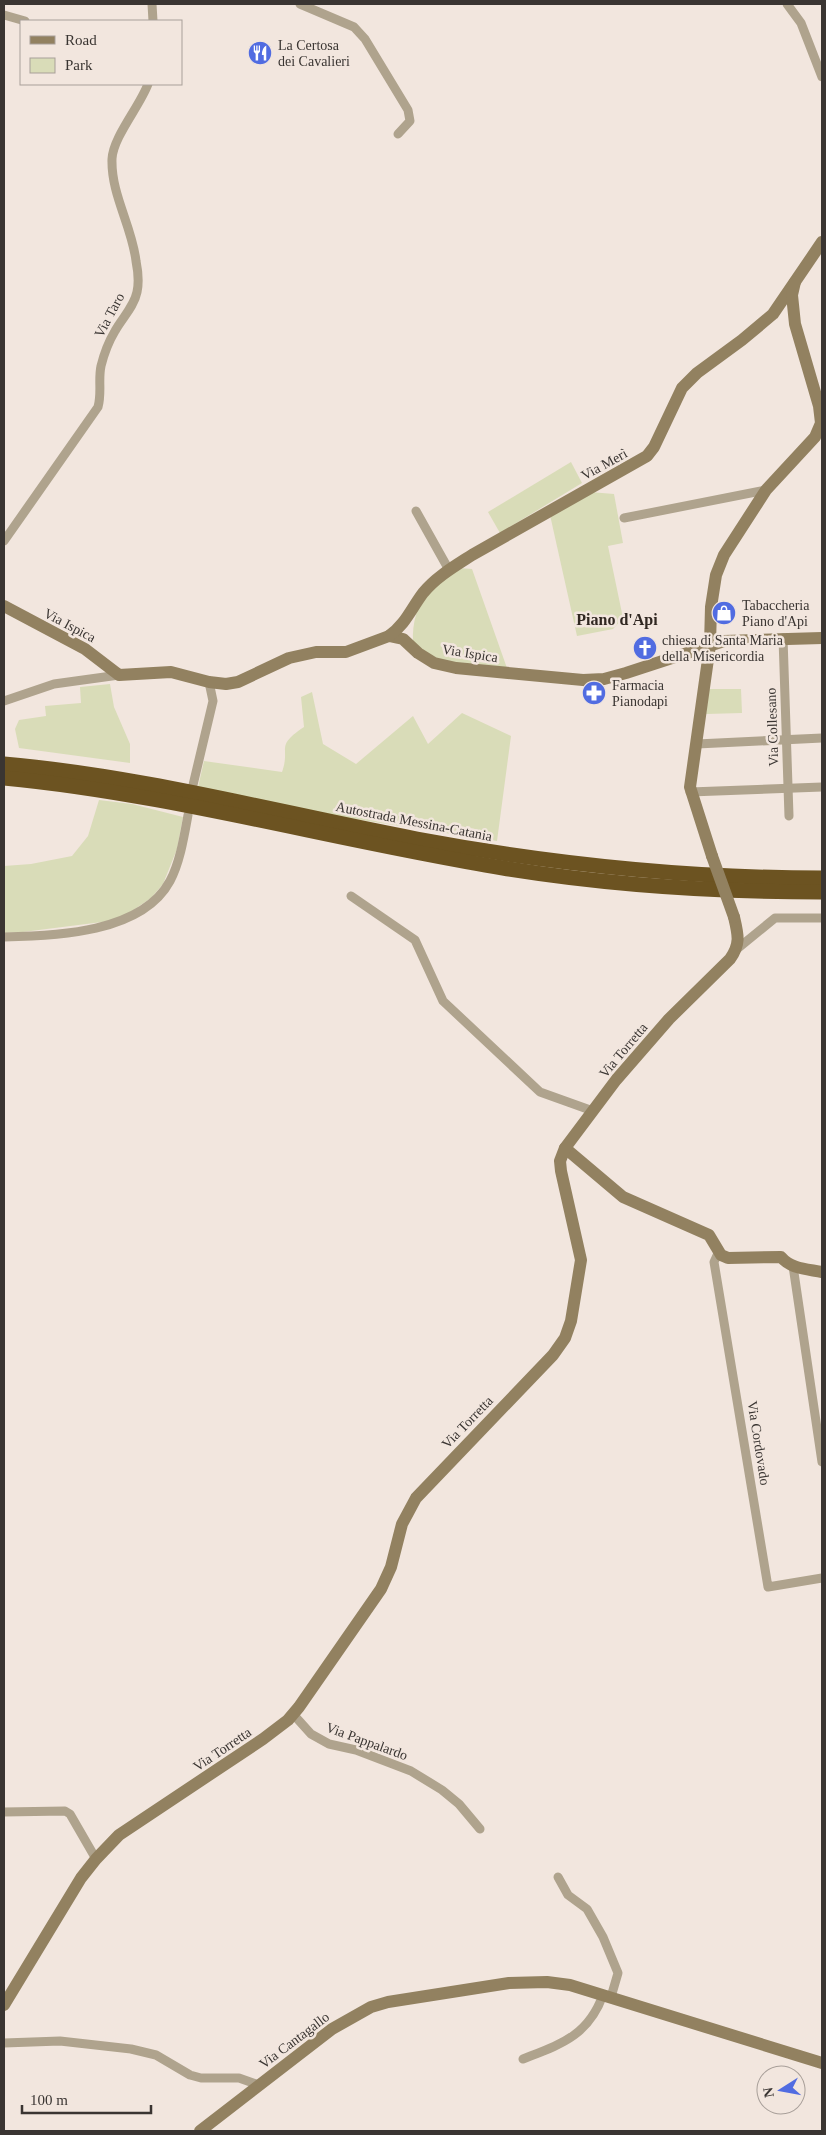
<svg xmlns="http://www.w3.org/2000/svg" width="826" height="2135" viewBox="0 0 826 2135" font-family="'Times New Roman',serif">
<rect width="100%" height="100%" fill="#f2e6de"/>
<g fill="#d9dcb8">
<path d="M571 462 582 483 500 533 488 512Z"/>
<path d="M590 492 614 494 623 543 608 546 623 618 613 629 577 636 550 515Z"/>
<path d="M459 568 472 569 508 671 465 667 431 657 413 642C412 624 417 603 430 589 437 581 450 575 459 568Z"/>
<path d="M110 684 114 707 130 744V763L19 748 15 729 19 720 46 716 45 706 81 703 80 687Z"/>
<path d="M709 689H741L742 713 706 714Z"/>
<path d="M312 692 323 744 356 764 413 716 428 744 462 713 511 736 497 841 303 811 198 787 204 761 282 772C291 747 274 747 304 727L301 697Z"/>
<path d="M99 800 132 804 183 817 177 849 163 884 151 898 129 913 110 921 23 932 4 933V866L31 864 72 856 88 836Z"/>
</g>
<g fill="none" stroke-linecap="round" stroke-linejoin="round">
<g stroke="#afa38d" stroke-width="9">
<path d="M152 4 153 21"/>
<path d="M300 4 354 27 365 39 408 110 410 121 398 134"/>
<path d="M787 4 801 23 822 77"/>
<path d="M4 15 25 21"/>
<path d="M416 511 449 570"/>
<path d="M624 518 766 490"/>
<path d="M4 541 98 407C102 393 98 380 101 366 104 354 109 341 115 331 122 318 134 307 137 292 139 283 138 271 136 261 132 226 111 195 112 159 113 137 140 106 148 84"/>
<path d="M783 638 789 816"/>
<path d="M4 701 54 684 119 675"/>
<path d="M697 744 822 738"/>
<path d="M193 785 213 701 209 682"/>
<path d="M690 792 822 787"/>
<path d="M351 896 415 940 443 1001 540 1092 593 1111"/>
<path d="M4 937C56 936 142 933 170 881 180 862 184 837 188 815"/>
<path d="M737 949 775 918H822"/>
<path d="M719 1251 714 1262 768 1587 822 1578"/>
<path d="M793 1266 822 1462"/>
<path d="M293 1714 311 1734 329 1744 356 1750 411 1771 442 1790 459 1804 480 1829"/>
<path d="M4 1812 65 1811 70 1814 96 1859"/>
<path d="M558 1877 568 1895 587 1909 603 1937 618 1973 611 1997"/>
<path d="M4 2043 60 2041 131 2049 156 2055 190 2075 201 2078H239L259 2085"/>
<path d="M523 2059C561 2044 588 2036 603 1995"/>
</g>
<g stroke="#928160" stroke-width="12">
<path d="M4 606 85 649 119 675 171 672 209 682 226 684 238 682 289 658 316 652H346L389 636 403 639 418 653 434 663 456 668 583 680 604 679 626 673 724 641 822 638"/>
<path d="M389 636C405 625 411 609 423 593 436 577 455 566 472 555L647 456 654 447 682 388 697 373 742 340 773 314 822 242"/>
<path d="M712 856 690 787 710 645 711 607 716 575 724 555 766 490 815 437 821 423 819 406 795 324 792 295 795 282"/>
<path d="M565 1148 623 1197 709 1235 721 1255 728 1258 781 1257C791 1269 807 1269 822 1272"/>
<path d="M4 2005 81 1878 96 1859 119 1835 263 1739 288 1720 299 1707 381 1589 391 1567 402 1524 416 1498 553 1355 565 1338 571 1321 581 1260 561 1171 560 1161 565 1148 616 1080 669 1019 730 959C741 944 738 934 734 917"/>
<path d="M200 2131 332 2029 371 2007 388 2002 509 1983 547 1982 570 1985 822 2063"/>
</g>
<g stroke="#6c5321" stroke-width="15">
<path d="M4 764C143 776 280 813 417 839 551 864 686 878 822 878"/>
<path d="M4 778C172 794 336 841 503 868 608 885 716 892 822 892"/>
</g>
<path stroke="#928160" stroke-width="12" d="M712 856 734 917"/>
</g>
<defs>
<g id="restaurant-disc" transform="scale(1.25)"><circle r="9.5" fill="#516ce1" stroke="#f2e6de"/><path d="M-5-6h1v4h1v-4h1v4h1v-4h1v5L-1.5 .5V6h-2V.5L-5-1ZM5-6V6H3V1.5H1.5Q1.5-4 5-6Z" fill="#fff"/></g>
<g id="shop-disc" transform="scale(1.25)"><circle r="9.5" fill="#516ce1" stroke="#f2e6de"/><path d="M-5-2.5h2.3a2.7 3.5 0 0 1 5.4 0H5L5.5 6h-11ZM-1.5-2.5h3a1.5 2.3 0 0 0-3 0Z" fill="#fff"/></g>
<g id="church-disc" transform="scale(1.25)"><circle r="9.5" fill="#516ce1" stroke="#f2e6de"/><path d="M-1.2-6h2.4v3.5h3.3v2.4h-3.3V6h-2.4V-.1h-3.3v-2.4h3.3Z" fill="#fff"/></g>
<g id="pharmacy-disc" transform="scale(1.25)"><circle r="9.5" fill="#516ce1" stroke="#f2e6de"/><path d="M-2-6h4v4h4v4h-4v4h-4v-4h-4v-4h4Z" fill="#fff"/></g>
</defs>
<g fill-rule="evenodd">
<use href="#restaurant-disc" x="260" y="53"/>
<use href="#shop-disc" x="724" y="613"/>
<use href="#church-disc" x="645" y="648"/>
<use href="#pharmacy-disc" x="594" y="693"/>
</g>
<g text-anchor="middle" stroke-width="5" stroke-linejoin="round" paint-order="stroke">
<g font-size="14" fill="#3a3532" stroke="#f2e6de" text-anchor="start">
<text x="278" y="50">La Certosa<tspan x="278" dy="16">dei Cavalieri</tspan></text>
<text x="742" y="610">Tabaccheria<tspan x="742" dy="16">Piano d'Api</tspan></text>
<text x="662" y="645">chiesa di Santa Maria<tspan x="662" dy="16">della Misericordia</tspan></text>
<text x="612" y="690">Farmacia<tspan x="612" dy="16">Pianodapi</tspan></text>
</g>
<g font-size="14" fill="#3a3532" stroke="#f2e6de">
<text transform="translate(109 315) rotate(-62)" y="5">Via Taro</text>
<text transform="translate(604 464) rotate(-29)" y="5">Via Merì</text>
<text transform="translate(70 625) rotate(28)" y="5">Via Ispica</text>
<text transform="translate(470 653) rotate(9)" y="5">Via Ispica</text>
<text transform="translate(772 727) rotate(-92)" y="5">Via Collesano</text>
<text transform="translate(414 821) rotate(11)" y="5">Autostrada Messina-Catania</text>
<text transform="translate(623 1050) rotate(-50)" y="5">Via Torretta</text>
<text transform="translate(467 1422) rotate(-46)" y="5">Via Torretta</text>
<text transform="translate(759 1443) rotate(81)" y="5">Via Cordovado</text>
<text transform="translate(367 1741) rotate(20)" y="5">Via Pappalardo</text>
<text transform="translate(222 1749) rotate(-34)" y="5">Via Torretta</text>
<text transform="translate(294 2040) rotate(-37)" y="5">Via Cantagallo</text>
</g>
<g font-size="16" font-weight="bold" fill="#302721" stroke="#f2e6de">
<text x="617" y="625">Piano d'Api</text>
</g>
</g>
<rect width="826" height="2135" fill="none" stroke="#3a3532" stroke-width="10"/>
<rect x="20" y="20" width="162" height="65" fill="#f2e6de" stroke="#a89f99"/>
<rect x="30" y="36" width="25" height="8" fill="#928160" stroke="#a89f99"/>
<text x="65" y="45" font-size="15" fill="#3a3532">Road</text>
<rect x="30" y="58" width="25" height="15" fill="#d9dcb8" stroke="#a89f99"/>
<text x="65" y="70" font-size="15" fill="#3a3532">Park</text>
<g transform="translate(781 2090) rotate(259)"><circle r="24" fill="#f2e6de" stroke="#a89f99"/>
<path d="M0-4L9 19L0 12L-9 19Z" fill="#516ce1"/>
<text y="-8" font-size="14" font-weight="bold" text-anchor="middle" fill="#3a3532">N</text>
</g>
<path d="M22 2105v8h129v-8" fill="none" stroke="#3a3532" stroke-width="2.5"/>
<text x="30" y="2105" font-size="15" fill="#3a3532" stroke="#f2e6de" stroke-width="4" paint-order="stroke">100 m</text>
</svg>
